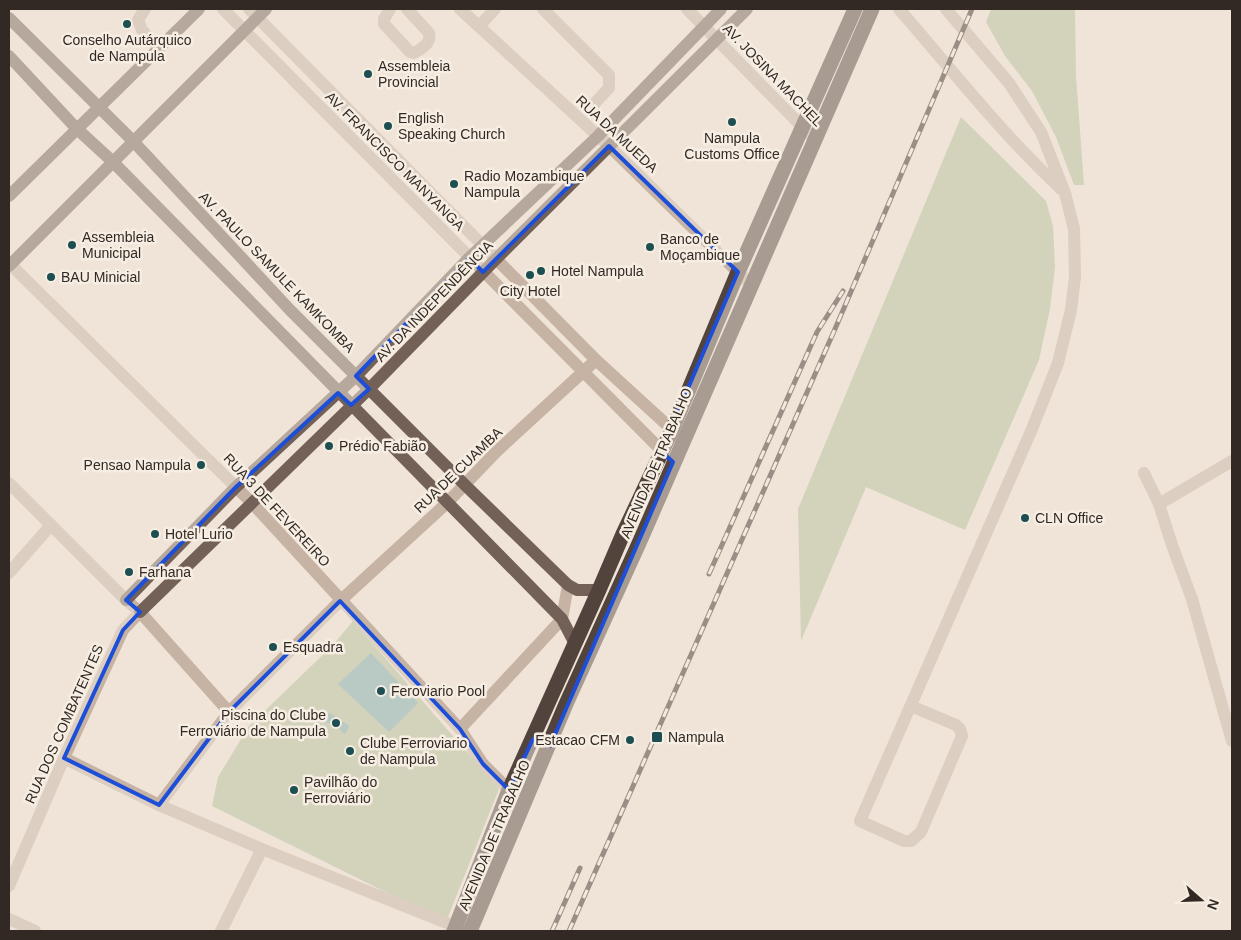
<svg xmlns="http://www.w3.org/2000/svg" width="1241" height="940" viewBox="0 0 1241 940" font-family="Arial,sans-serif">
<rect width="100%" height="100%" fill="#efe4d7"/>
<g fill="#b1bd98">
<path d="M991 9H1075L1076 76 1084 185H1074L1056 137 1032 91 1005 56 986 22Z"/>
<path d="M961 117 1046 201 1053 226 1055 267 1050 309 1039 360 965 530 866 487 801 641 798 509Z"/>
<path d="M353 621 499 789 446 922 212 806 218 777 249 726 333 645Z"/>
</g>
<g fill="#78a9ab">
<path d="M371 653 418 703 389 732 338 684Z"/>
<path d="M330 713 349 726 345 734 333 724 324 722 322 716Z"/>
</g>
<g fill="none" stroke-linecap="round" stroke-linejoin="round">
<g stroke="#c6b3a4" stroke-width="12">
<path d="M145 9 138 20 142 30 158 48"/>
<path d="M223 9 673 462"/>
<path d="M249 9 596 360 678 435"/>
<path d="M390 9 384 19V24L410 52 414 53C422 49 432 43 429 33L407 9"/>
<path d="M460 9 609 146 751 285"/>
<path d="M543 9 609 75V88L594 104"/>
<path d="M687 9 816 141"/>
<path d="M899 9C952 70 1002 134 1061 189"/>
<path d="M479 26 495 9"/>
<path d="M9 263 251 502 460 729 483 764 509 790"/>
<path d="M1144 473 1159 504 1172 545 1192 599 1232 741"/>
<path d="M9 483 126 600 140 612 229 712"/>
<path d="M1159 504 1232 461"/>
<path d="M9 573 51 525"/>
<path d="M911 706 956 725 960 729 962 736 921 832 911 841H904L860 821 1032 429 1058 363 1071 310 1075 277 1074 229 1065 193 1041 132 1009 83 946 9"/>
<path d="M460 729 562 619 568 585"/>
<path d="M64 758 159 805 262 849 464 930"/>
<path d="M159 805 229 712 340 601 447 503 496 452 596 360"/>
<path d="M9 886 64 758 123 630 140 612"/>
<path d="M9 919 35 931"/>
<path d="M221 931 262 849"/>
</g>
<g stroke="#736057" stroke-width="12">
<path d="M9 18 133 141 290 310 465 485 568 585 577 590H599"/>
<path d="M9 56 76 128 112 161 562 619 575 644"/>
<path d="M9 196 199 9"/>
<path d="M9 266 266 9"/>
<path d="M126 600 236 487 356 376 469 258 598 136 721 9"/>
<path d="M140 612 369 389 495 260 747 9"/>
</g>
<g stroke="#53433d" stroke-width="15">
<path d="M454 931 509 790 599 590 623 534 672 430 738 272 855 9"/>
<path d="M470 931 566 704 640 541 872 9"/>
</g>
<g stroke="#322925" stroke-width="5">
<g id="rail">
<path d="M709 574 817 332 843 291"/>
<path d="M552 931 580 868"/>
<path d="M569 931 835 329 972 9"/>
</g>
</g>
<use href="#rail" stroke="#f7eee3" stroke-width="3" stroke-dasharray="9" stroke-linecap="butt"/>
</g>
<path d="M0 0H1241V940H0ZM609 146 738 272 661 451 673 462 550 746 533 739 509 790 483 764 460 729 340 601 229 712 159 805 64 758 123 630 140 612 126 600 236 487 338 393 351 405 369 389 356 376 469 258 483 272Z" fill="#efe4d7" fill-opacity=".55" fill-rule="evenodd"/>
<path fill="none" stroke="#1d4ed8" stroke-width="4" stroke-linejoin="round" d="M609 146 738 272 661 451 673 462 550 746 533 739 509 790 483 764 460 729 340 601 229 712 159 805 64 758 123 630 140 612 126 600 236 487 338 393 351 405 369 389 356 376 469 258 483 272Z"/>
<g fill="#1d4e51" stroke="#f7eee3" stroke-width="2">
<circle cx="127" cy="24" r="5"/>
<circle cx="368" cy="74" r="5"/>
<circle cx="732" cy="122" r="5"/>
<circle cx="388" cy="126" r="5"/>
<circle cx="454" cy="184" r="5"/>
<circle cx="72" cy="245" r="5"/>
<circle cx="650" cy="247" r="5"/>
<circle cx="541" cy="271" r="5"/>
<circle cx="530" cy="275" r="5"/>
<circle cx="51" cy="277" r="5"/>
<circle cx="329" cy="446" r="5"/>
<circle cx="201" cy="465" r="5"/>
<circle cx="1025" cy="518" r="5"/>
<circle cx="155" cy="534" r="5"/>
<circle cx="129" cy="572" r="5"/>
<circle cx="273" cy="647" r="5"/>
<circle cx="381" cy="691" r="5"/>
<circle cx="336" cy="723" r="5"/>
<rect x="651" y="731" width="12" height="12" rx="2.5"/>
<circle cx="630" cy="740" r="5"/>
<circle cx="350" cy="751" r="5"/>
<circle cx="294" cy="790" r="5"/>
</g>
<g text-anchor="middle" stroke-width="5" stroke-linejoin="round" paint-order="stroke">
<g font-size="14" fill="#322925" stroke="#f7eee3" text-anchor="start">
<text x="127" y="45" text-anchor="middle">Conselho Autárquico<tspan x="127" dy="16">de Nampula</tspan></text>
<text x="378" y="71">Assembleia<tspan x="378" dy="16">Provincial</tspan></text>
<text x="398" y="123">English<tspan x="398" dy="16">Speaking Church</tspan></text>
<text x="732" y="143" text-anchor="middle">Nampula<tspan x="732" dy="16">Customs Office</tspan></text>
<text x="464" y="181">Radio Mozambique<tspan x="464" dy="16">Nampula</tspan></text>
<text x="82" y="242">Assembleia<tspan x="82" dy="16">Municipal</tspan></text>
<text x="660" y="244">Banco de<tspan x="660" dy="16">Moçambique</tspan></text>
<text x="551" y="276">Hotel Nampula</text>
<text x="61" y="282">BAU Minicial</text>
<text x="530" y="296" text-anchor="middle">City Hotel</text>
<text x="339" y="451">Prédio Fabião</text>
<text x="191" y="470" text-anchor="end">Pensao Nampula</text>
<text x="1035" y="523">CLN Office</text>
<text x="165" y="539">Hotel Lurio</text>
<text x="139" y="577">Farhana</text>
<text x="283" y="652">Esquadra</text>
<text x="391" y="696">Feroviario Pool</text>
<text x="326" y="720" text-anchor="end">Piscina do Clube<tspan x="326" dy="16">Ferroviário de Nampula</tspan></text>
<text x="668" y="742">Nampula</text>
<text x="620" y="745" text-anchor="end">Estacao CFM</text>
<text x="360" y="748">Clube Ferroviario<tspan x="360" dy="16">de Nampula</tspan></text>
<text x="304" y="787">Pavilhão do<tspan x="304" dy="16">Ferroviário</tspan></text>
</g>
<g font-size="14" fill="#322925" stroke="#f7eee3">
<text transform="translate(773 75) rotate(46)" y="5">AV. JOSINA MACHEL</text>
<text transform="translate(617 134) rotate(43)" y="5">RUA DA MUEDA</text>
<text transform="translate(395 161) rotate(45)" y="5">AV. FRANCISCO MANYANGA</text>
<text transform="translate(277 272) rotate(46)" y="5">AV. PAULO SAMULE KAMKOMBA</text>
<text transform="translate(434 301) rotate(-46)" y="5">AV. DA INDEPENDÊNCIA</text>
<text transform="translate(656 463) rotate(-67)" y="5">AVENIDA DE TRABALHO</text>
<text transform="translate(458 470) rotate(-44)" y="5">RUA DE CUAMBA</text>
<text transform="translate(277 510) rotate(47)" y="5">RUA 3 DE FEVEREIRO</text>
<text transform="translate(64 724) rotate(-66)" y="5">RUA DOS COMBATENTES</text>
<text transform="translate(494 835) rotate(-67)" y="5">AVENIDA DE TRABALHO</text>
</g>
</g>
<rect width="1241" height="940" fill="none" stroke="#322925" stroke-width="20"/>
<g transform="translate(1201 900) rotate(110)" stroke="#f7eee3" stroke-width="4" paint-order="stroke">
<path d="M0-4L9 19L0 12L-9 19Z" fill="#322925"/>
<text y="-8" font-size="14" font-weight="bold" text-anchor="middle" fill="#322925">N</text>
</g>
</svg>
